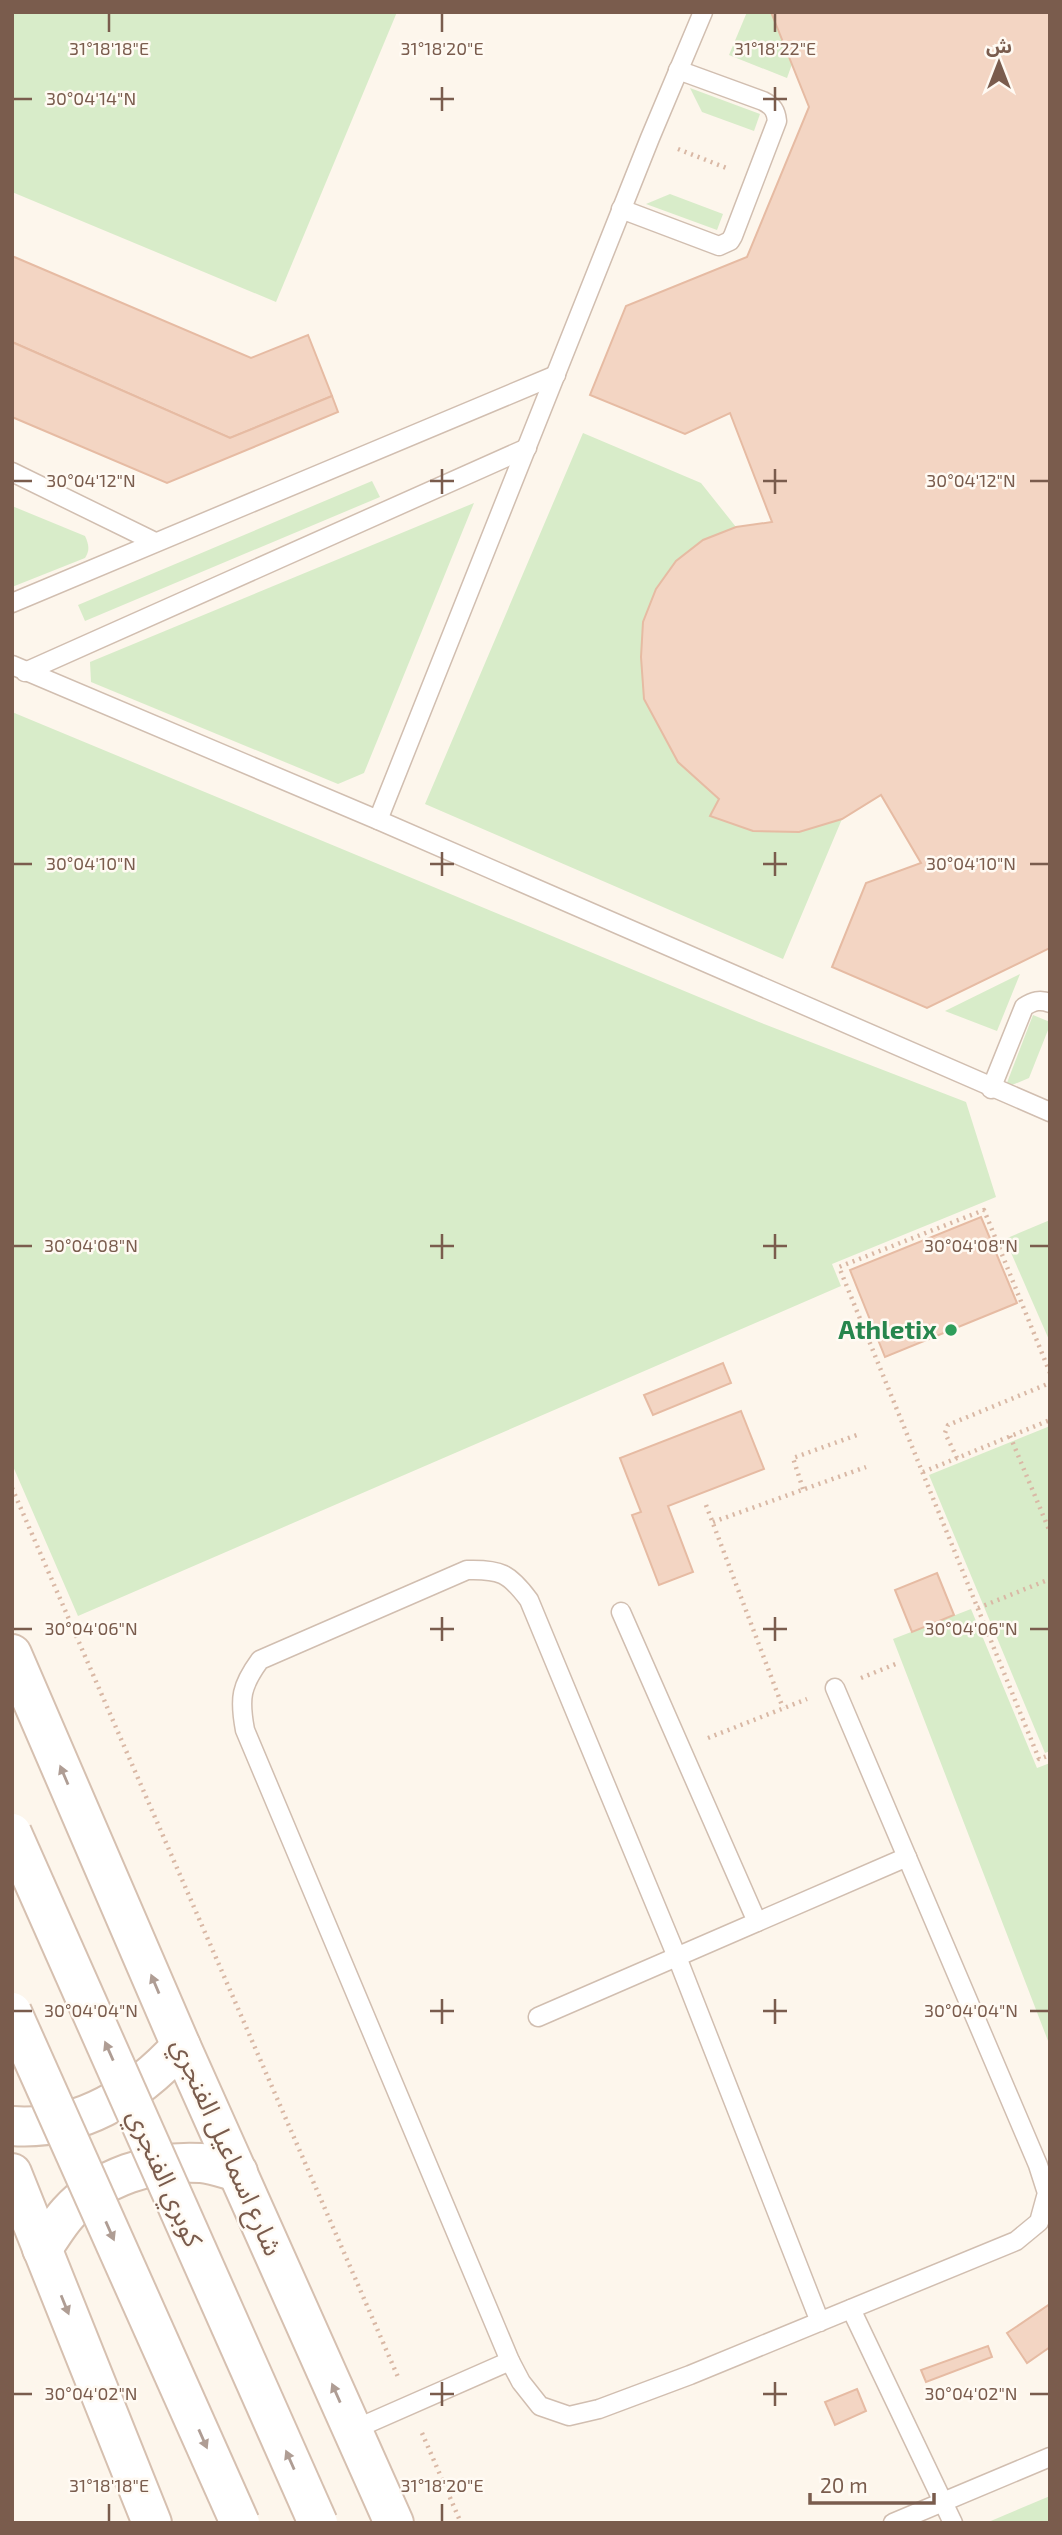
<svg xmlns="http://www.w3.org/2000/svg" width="1062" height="2535" viewBox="0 0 1062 2535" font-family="'Exo 2','Noto Sans Arabic',sans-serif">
<rect width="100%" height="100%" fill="#fdf6ec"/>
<g fill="#d8ecc9">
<path d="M12 12H397L276 302 12 192Z"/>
<path d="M747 12H771L792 64 787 78 729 55Z"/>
<path d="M690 88 760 114 754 131 702 112Z"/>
<path d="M670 194 723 214 717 230 646 204Z"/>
<path d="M583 433 701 483 736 527 704 540 676 561 656 589 643 622 641 657 644 699 678 762 719 799 711 816 753 831 799 832 842 819 783 959 425 804Z"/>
<path d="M372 481 380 497 85 621 78 605Z"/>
<path d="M474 503 364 773 338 784 91 682 90 662Z"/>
<path d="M12 506 85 536C89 545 90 550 85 558L12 587Z"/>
<path d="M12 712 759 1022 966 1102 996 1197 832 1264 841 1286 78 1616 12 1464Z"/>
<path d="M1020 974 997 1031 945 1011Z"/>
<path d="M1033 1015 1050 1022V1025L1029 1078 1005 1088Z"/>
<path d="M1050 1220V1342L1005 1239Z"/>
<path d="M1050 1426V1751L1045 1753 929 1475Z"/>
<path d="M971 1609 1037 1768 1050 1763V2046L893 1639Z"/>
<path d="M1050 2496V2521L986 2523Z"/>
</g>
<g fill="#f3d5c3" stroke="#e6bba3" stroke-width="2">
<path d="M771 12H1050V948L927 1008 832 967 866 883 921 863 881 795 842 819 799 832 753 831 710 816 719 799 678 762 644 699 641 657 643 622 656 589 676 561 703 540 736 527 772 522 730 413 685 434 590 395 626 306 747 257 809 107Z"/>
<path d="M12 256 251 358 308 335 332 396 230 438 12 342Z"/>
<path d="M12 342 230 438 332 396 338 412 167 483 12 417Z"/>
<path d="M981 1217 1017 1303 885 1357 850 1270Z"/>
<path d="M723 1363 731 1383 653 1415 644 1395Z"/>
<path d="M741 1411 764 1469 668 1506 693 1572 659 1585 632 1515 641 1512 620 1458Z"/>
<path d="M937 1573 954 1615 912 1632 895 1590Z"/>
<path d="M1050 2304V2347L1027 2363 1007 2333Z"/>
<path d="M988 2346 992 2357 926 2382 921 2370Z"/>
<path d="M857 2389 866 2411 835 2425 825 2402Z"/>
</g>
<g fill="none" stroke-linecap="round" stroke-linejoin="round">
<g stroke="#d1beb0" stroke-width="21">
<g id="service">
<path d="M621 209 719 246 730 241 733 236 777 121C776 111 773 106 763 101L678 70"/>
<path d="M12 472 155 542"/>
<path d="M12 603 556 375"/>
<path d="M12 665 378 820 1050 1112"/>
<path d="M25 672 527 448"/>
<path d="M378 820 650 138 703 12"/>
<path d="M991 1089 1024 1007C1033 1001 1040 999 1050 1003"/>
<path d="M621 1612 757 1922"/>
<path d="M538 2017 907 1857"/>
<path d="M851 2309 953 2523"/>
<path d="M820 2322 677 1957 529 1600C509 1573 500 1569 467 1570L260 1660C241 1686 239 1698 245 1730L510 2361 521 2382 540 2406 569 2416 599 2409 690 2375 1016 2241 1039 2222 1047 2193 1038 2165 835 1688"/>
<path d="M353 2430 510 2361"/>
<path d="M893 2523 1050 2457"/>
</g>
</g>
<g stroke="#d6c0b0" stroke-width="42">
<g id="secondary">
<path d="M12 1654 181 2046 394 2523"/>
<path d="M12 2126C81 2131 137 2094 181 2046"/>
<path d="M12 2173 152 2523"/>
<path d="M42 2249C51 2237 58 2224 68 2213 100 2177 153 2160 201 2163 213 2164 226 2169 238 2172"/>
</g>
</g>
<g stroke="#d9b8a5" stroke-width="4.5" stroke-dasharray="2 5" stroke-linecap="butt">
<path d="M678 149 729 169"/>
<path d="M1050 1373 984 1210 839 1267 1039 1759 1050 1755"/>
<path d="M1010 1436 1050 1532"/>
<path d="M957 1458 945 1433 948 1425 1050 1383"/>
<path d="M923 1472 1050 1420"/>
<path d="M12 1488 398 2377"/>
<path d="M803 1489 793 1458 857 1435"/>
<path d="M706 1505 783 1708"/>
<path d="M713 1522 866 1467"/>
<path d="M978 1608 1050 1579"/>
<path d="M861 1678 898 1663"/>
<path d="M708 1738 807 1699"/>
<path d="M422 2433 461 2523"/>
</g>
<use href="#service" stroke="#fff" stroke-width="18"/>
<use href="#secondary" stroke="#fff" stroke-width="38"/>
<g stroke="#d6c0b0" stroke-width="42" stroke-linecap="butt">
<g id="secondary-bridge">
<path d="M12 1833 318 2523"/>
<path d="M12 2012 240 2523"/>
</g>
</g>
<use href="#secondary-bridge" stroke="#fff" stroke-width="38"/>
</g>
<defs><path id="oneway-solid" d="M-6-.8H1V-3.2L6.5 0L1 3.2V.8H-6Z" transform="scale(1.75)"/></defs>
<g fill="#af9d94">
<use href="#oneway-solid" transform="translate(64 1775) rotate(-113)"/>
<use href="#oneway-solid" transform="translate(155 1984) rotate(-113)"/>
<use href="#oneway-solid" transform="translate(109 2051) rotate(-114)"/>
<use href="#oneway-solid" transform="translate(110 2231) rotate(66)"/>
<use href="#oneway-solid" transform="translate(65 2305) rotate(68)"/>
<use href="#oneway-solid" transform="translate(336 2393) rotate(-114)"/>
<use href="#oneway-solid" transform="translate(203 2439) rotate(66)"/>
<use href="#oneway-solid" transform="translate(290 2460) rotate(-114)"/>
</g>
<path fill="none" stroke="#7a5c4d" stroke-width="2.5" d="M109 14V32M442 14V32M775 14V32M442 87V111M775 87V111M14 99H32M430 99H454M763 99H787M442 469V494M775 469V494M14 481H32M430 481H454M763 481H787M1030 481H1048M442 852V876M775 852V876M14 864H32M430 864H454M763 864H787M1030 864H1048M442 1234V1259M775 1234V1259M14 1246H32M430 1246H454M763 1246H787M1030 1246H1048M442 1617V1641M775 1617V1641M14 1629H32M430 1629H454M763 1629H787M1030 1629H1048M442 1999V2024M775 1999V2024M14 2011H32M430 2011H454M763 2011H787M1030 2011H1048M442 2382V2406M775 2382V2406M14 2394H32M430 2394H454M763 2394H787M1030 2394H1048M109 2504V2521M442 2504V2521"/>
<circle fill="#2e9e5b" stroke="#fffaf3" stroke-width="2.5" cx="951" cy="1330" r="7"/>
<g text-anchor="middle" stroke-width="5" stroke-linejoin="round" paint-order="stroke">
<g font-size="26" font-weight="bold" fill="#27864d" stroke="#fffaf3" text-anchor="end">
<text x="937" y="1339">Athletix</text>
</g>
<g font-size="26" fill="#7a5c4d" stroke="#fffaf3">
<text transform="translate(227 2147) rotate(66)" y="9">شارع اسماعيل الفنجري</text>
<text transform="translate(165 2178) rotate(66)" y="9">كوبري الفنجري</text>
</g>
</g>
<g font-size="18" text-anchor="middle" fill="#7a5c4d" stroke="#fffaf3" stroke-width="5" stroke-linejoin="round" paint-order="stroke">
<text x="109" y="55">31°18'18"E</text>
<text x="442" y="55">31°18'20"E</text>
<text x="775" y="55">31°18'22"E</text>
<text x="91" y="105">30°04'14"N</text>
<text x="91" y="487">30°04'12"N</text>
<text x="971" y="487">30°04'12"N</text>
<text x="91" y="870">30°04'10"N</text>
<text x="971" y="870">30°04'10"N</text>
<text x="91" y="1252">30°04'08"N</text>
<text x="971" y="1252">30°04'08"N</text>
<text x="91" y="1635">30°04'06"N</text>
<text x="971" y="1635">30°04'06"N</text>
<text x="91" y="2017">30°04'04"N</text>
<text x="971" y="2017">30°04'04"N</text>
<text x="91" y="2400">30°04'02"N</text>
<text x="971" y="2400">30°04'02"N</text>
<text x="109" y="2492">31°18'18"E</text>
<text x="442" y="2492">31°18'20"E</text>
</g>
<rect width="1062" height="2535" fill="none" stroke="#7a5c4d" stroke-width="28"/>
<g transform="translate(999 63)" stroke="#fffaf3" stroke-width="5" paint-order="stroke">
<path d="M0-5L12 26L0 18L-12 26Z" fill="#7a5c4d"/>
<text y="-10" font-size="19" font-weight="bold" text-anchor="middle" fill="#7a5c4d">ش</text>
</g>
<path d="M810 2493v10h124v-10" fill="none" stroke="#7a5c4d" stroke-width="3.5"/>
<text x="820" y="2493" font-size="21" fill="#7a5c4d" stroke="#fffaf3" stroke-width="5" paint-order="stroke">20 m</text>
</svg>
